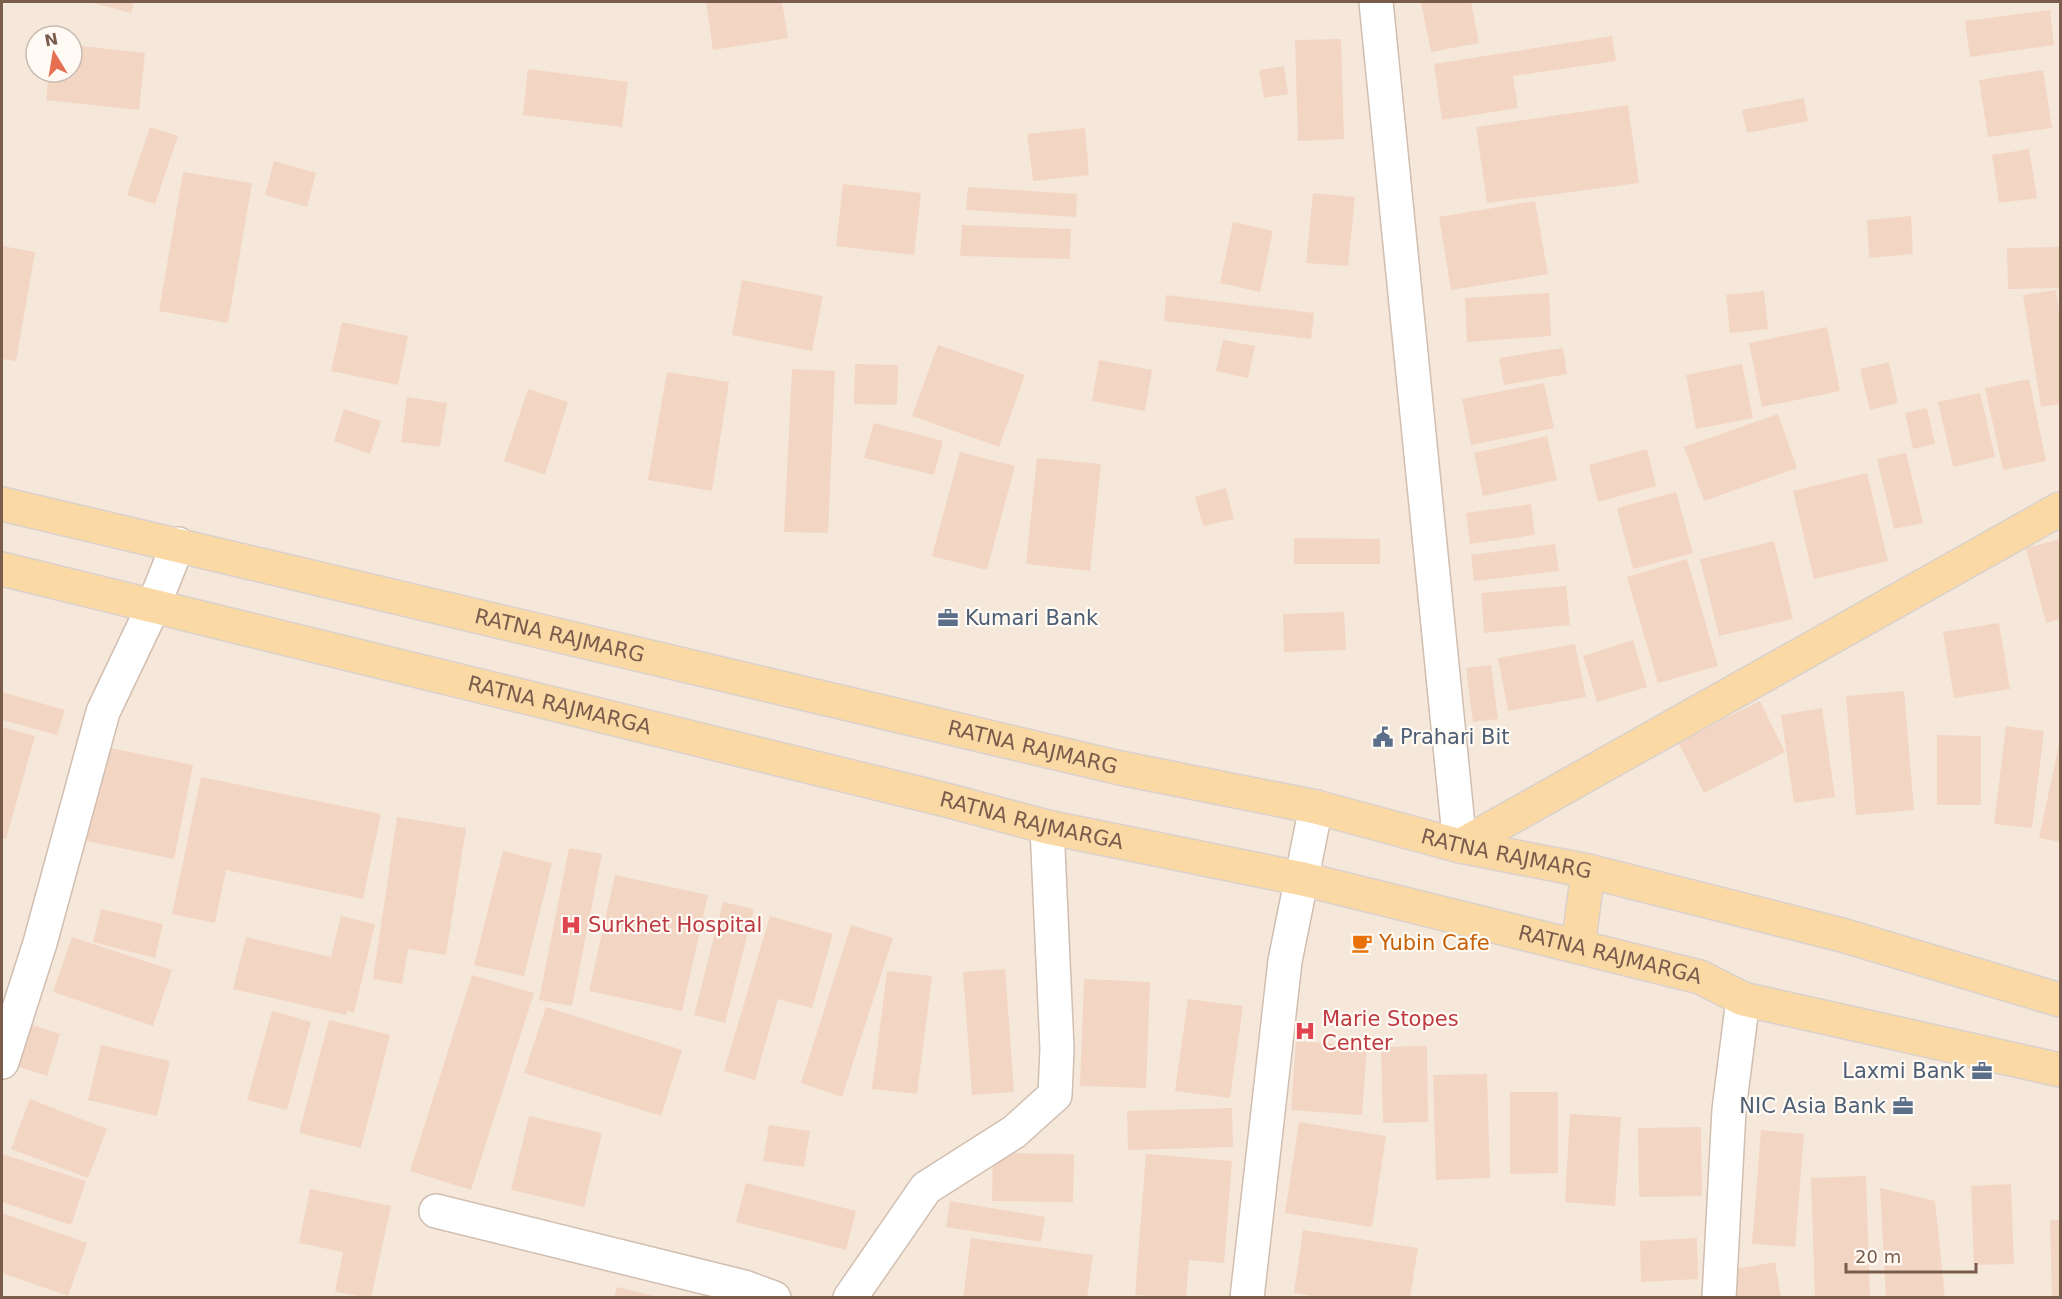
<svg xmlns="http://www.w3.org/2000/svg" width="2062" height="1299" viewBox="0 0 2062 1299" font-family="'DejaVu Sans',sans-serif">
<rect width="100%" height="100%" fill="#fdf6ec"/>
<path fill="#f5e8da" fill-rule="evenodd" d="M2 2H2060V1297H2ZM36 36H72V72H36Z"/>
<g fill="#f3d5c3">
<path d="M90 2H134L131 13Z"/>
<path d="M706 2H782L788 38 713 50Z"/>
<path d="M1421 2H1471L1479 43 1431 52Z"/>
<path d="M2050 10 2054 45 1970 57 1965 21Z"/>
<path d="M1612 36 1616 61 1513 76 1518 108 1442 120 1434 64Z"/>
<path d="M1341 39 1344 139 1298 141 1295 40Z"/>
<path d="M72 45 145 53 139 110 46 100 49 72H72Z"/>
<path d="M1284 66 1288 94 1264 98 1259 70Z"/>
<path d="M528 69 628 82 622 127 523 115Z"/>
<path d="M2043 70 2052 128 1988 137 1979 80Z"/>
<path d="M1804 98 1808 121 1747 133 1742 110Z"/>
<path d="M1628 105 1639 183 1487 203 1476 127Z"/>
<path d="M150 127 178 136 155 204 127 195Z"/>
<path d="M1085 128 1089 175 1033 181 1027 134Z"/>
<path d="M2029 149 2037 198 1999 203 1992 155Z"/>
<path d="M274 161 316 173 307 207 265 195Z"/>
<path d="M183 172 252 183 228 323 159 311Z"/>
<path d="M843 184 921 193 914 255 836 246Z"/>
<path d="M968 187 1077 194 1076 217 966 210Z"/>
<path d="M1313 193 1355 197 1348 266 1306 263Z"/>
<path d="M1535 201 1548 274 1451 290 1439 217Z"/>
<path d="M1911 216 1913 254 1869 258 1867 220Z"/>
<path d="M1233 222 1273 231 1260 292 1220 283Z"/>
<path d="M962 225 1071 229 1070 259 960 256Z"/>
<path d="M2 246 35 252 16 361 2 359Z"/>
<path d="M2060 247V288L2008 289 2007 248Z"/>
<path d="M742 280 823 296 812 351 732 335Z"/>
<path d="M2056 290 2060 319V404L2041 407 2023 295Z"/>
<path d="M1764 291 1768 329 1730 333 1726 295Z"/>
<path d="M1549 293 1551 336 1467 342 1465 298Z"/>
<path d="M1166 295 1314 313 1311 339 1164 321Z"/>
<path d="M342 322 408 336 398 385 331 371Z"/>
<path d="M1827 327 1840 391 1762 407 1749 343Z"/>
<path d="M1223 340 1255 346 1248 378 1216 371Z"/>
<path d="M938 345 1025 375 999 447 912 416Z"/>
<path d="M1563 348 1567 374 1504 385 1499 358Z"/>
<path d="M1099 360 1152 370 1145 411 1092 401Z"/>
<path d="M1889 362 1898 403 1870 410 1860 369Z"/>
<path d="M855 364 898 365 897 405 854 404Z"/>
<path d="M1742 364 1753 418 1696 429 1686 375Z"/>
<path d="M792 369 835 371 828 533 784 532Z"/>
<path d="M667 372 729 382 712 491 648 480Z"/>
<path d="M2029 379 2046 461 2003 470 1985 388Z"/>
<path d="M1544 383 1554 428 1471 445 1462 399Z"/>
<path d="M528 389 568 402 545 475 504 461Z"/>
<path d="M1980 393 1995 457 1953 467 1938 402Z"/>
<path d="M407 397 447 403 440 447 401 442Z"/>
<path d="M1927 408 1935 444 1913 449 1905 413Z"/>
<path d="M344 409 381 421 370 454 334 441Z"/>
<path d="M1778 414 1797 468 1704 501 1684 447Z"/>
<path d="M874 423 943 441 934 475 864 458Z"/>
<path d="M1547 436 1557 480 1483 496 1474 453Z"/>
<path d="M1647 449 1656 486 1598 502 1589 465Z"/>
<path d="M960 452 1015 466 987 570 932 556Z"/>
<path d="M1906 453 1923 523 1894 529 1877 459Z"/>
<path d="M1037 458 1101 464 1090 571 1026 564Z"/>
<path d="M1867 473 1888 561 1814 579 1793 491Z"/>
<path d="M1226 488 1234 519 1203 526 1195 497Z"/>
<path d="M1676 492 1693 553 1633 569 1617 508Z"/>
<path d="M1531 504 1535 535 1470 544 1466 513Z"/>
<path d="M1294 538 1380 539V564H1294Z"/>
<path d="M2060 539V619L2046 623 2026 548Z"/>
<path d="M1774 541 1793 619 1719 636 1700 559Z"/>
<path d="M1555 544 1559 571 1474 581 1471 555Z"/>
<path d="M1687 559 1718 666 1658 683 1627 577Z"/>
<path d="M1566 586 1570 625 1484 633 1481 593Z"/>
<path d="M1344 612 1346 650 1284 652 1283 614Z"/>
<path d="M1999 623 2010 689 1954 698 1943 632Z"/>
<path d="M1633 640 1647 687 1597 702 1583 656Z"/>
<path d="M1575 644 1586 697 1508 711 1498 658Z"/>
<path d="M1491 665 1498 719 1473 722 1466 668Z"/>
<path d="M1904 691 1914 810 1856 815 1846 696Z"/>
<path d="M2 692 65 710 57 735 2 720Z"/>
<path d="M1760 701 1785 752 1704 793 1678 742Z"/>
<path d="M1822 708 1835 797 1794 803 1781 715Z"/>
<path d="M2006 726 2044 731 2032 828 1994 824Z"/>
<path d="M2 727 35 736 6 839 2 838Z"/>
<path d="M1937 735 1981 736V805H1937Z"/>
<path d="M2060 740V842L2039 838Z"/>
<path d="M101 746 193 765 174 859 82 840Z"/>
<path d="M201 777 381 814 363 899 226 870 215 923 172 914Z"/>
<path d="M397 817 466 828 446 955 408 949 402 984 373 979Z"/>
<path d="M569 848 602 854 572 1006 539 1000Z"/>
<path d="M503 851 552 863 524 976 474 965Z"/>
<path d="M615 875 708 895 682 1011 589 991Z"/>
<path d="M723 902 754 909 725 1023 694 1015Z"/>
<path d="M101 909 163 924 155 958 93 942Z"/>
<path d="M341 916 375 924 354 1013 347 1011 346 1015 233 989 246 937 331 957Z"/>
<path d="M770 916 833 934 812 1008 778 999 755 1080 724 1071Z"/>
<path d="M851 925 893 938 842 1097 801 1083Z"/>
<path d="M72 937 172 970 153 1026 53 992Z"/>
<path d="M1005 969 1014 1092 972 1095 963 972Z"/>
<path d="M887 971 932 976 917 1094 872 1089Z"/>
<path d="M472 975 534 993 471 1190 410 1171Z"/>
<path d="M1084 979 1150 982 1146 1088 1080 1086Z"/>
<path d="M1188 999 1243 1006 1230 1098 1175 1091Z"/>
<path d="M546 1007 682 1050 661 1116 524 1073Z"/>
<path d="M272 1011 311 1022 287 1110 247 1100Z"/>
<path d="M329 1020 390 1035 361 1148 299 1133Z"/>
<path d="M23 1022 60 1034 47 1076 10 1064Z"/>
<path d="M1296 1041 1367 1046 1362 1115 1291 1110Z"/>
<path d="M101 1045 170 1061 157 1116 88 1100Z"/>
<path d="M1427 1046 1428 1122 1383 1123 1381 1047Z"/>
<path d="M1487 1074 1490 1178 1436 1180 1433 1075Z"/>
<path d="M1510 1092H1558V1173L1510 1174Z"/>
<path d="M30 1099 107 1129 88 1178 11 1149Z"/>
<path d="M1232 1108 1233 1147 1128 1150 1127 1111Z"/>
<path d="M1570 1114 1621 1117 1615 1206 1565 1202Z"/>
<path d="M529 1116 602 1133 584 1207 511 1190Z"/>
<path d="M1299 1122 1386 1136 1372 1227 1285 1213Z"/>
<path d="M769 1125 810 1131 804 1167 763 1161Z"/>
<path d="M1701 1127 1702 1196 1639 1197 1638 1128Z"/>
<path d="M1761 1130 1804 1134 1795 1247 1752 1244Z"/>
<path d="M993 1153 1074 1154 1073 1202 992 1201Z"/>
<path d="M2 1154 86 1181 71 1225 2 1202Z"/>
<path d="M1146 1154 1232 1161 1224 1263 1189 1260 1186 1298 1135 1295Z"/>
<path d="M1866 1176 1870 1298H1815L1811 1178Z"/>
<path d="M746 1183 856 1211 846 1250 736 1222Z"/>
<path d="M2011 1184 2014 1264 1974 1265 1971 1186Z"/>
<path d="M1880 1188 1935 1201 1945 1298H1886Z"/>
<path d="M310 1189 391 1206 371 1298 335 1292 343 1252 299 1243Z"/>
<path d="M950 1201 1045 1217 1041 1242 946 1227Z"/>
<path d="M2 1213 87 1243 68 1296 2 1273Z"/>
<path d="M2050 1220H2060V1298H2052Z"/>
<path d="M1303 1230 1418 1248 1410 1298H1325L1294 1293Z"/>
<path d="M971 1238 1093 1255 1087 1298H963Z"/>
<path d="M1697 1238 1698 1279 1641 1282 1640 1241Z"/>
<path d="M1775 1262 1781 1298H1730L1725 1271Z"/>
<path d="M617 1287 659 1297V1298H614Z"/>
</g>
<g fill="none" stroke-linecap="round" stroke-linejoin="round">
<g stroke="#d1beb0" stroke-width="36">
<g id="minor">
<path d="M1376 2 1460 846"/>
<path d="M2 1062 40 943 103 712 153 607 178 544"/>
<path d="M436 1211 744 1287 774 1298"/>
<path d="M850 1298 926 1188 1014 1132 1055 1095 1057 1049 1047 827"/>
<path d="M1247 1298 1285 961 1316 807"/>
<path d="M1719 1298 1729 1110 1743 999"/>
</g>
</g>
<g stroke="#dad1cd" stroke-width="36">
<g id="major">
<path id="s1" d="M2 504 1120 768 1316 807 1460 846 1588 871 1842 935 2060 1000"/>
<path id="s2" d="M2 569 950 801 1047 827 1303 879 1700 977 1743 999 2060 1070"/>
<path d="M1460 846 2060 509"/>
<path d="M1578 947 1588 871"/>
</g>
</g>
<use href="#minor" stroke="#fff" stroke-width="33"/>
<use href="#major" stroke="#fbd9a5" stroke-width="33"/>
</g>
<defs>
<g id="office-bare" transform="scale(1.62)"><path d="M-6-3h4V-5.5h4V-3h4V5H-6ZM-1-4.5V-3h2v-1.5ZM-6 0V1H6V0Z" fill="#5c6f8a" stroke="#fffaf3" stroke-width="2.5" paint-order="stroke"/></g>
<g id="civic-bare" transform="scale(1.62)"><path d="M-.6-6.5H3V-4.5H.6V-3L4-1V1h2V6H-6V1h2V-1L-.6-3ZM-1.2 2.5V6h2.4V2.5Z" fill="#5c6f8a" stroke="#fffaf3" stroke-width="2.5" paint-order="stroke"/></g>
<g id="hospital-bare" transform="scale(1.62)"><path d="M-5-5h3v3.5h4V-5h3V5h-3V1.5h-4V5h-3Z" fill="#e0444e" stroke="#fffaf3" stroke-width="2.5" paint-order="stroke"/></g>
<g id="cafe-bare" transform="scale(1.62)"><path d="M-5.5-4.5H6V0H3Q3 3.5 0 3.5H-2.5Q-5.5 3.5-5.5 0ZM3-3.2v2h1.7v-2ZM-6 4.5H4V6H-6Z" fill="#e8710a" stroke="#fffaf3" stroke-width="2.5" paint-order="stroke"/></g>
</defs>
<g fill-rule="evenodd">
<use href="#office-bare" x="948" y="618"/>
<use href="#civic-bare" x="1383" y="737"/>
<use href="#hospital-bare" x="571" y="925"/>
<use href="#cafe-bare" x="1362" y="943"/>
<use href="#hospital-bare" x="1305" y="1031"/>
<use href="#office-bare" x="1982" y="1071"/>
<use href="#office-bare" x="1903" y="1106"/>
</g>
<g text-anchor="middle" stroke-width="4.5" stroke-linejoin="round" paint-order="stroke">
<g font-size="21" fill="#4e5e75" stroke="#fffaf3" text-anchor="start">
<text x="965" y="625">Kumari Bank</text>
<text x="1400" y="744">Prahari Bit</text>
<text x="1965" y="1078" text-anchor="end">Laxmi Bank</text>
<text x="1886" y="1113" text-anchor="end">NIC Asia Bank</text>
</g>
<g font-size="21" fill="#7a5c4d" stroke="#fffaf3">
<text dy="7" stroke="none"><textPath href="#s1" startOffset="573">RATNA RAJMARG</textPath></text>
<text dy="7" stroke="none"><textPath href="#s2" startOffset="574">RATNA RAJMARGA</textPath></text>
<text dy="7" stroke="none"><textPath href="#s1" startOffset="1059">RATNA RAJMARG</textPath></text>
<text dy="7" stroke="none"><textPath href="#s2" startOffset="1060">RATNA RAJMARGA</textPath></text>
<text dy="7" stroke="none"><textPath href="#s1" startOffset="1545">RATNA RAJMARG</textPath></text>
<text dy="7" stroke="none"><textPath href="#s2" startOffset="1654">RATNA RAJMARGA</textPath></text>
</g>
<g font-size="21" fill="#be3a42" stroke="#fffaf3" text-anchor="start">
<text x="588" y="932">Surkhet Hospital</text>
<text x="1322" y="1026">Marie Stopes<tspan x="1322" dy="24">Center</tspan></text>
</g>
<g font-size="21" fill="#c56008" stroke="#fffaf3" text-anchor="start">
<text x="1379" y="950">Yubin Cafe</text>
</g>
</g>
<rect width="2062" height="1299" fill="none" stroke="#7a5c4d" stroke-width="6"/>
<g transform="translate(54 54) rotate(349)"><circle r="28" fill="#fffaf3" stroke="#cabbb1" stroke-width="1.5"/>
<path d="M0-4.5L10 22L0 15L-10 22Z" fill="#e76f51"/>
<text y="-9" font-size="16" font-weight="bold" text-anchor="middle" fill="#7a5c4d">N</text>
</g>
<path d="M1846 1263v9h130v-9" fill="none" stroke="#7a5c4d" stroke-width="3"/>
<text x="1855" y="1263" font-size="18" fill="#7a5c4d" stroke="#fffaf3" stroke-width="4.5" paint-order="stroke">20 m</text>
</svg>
